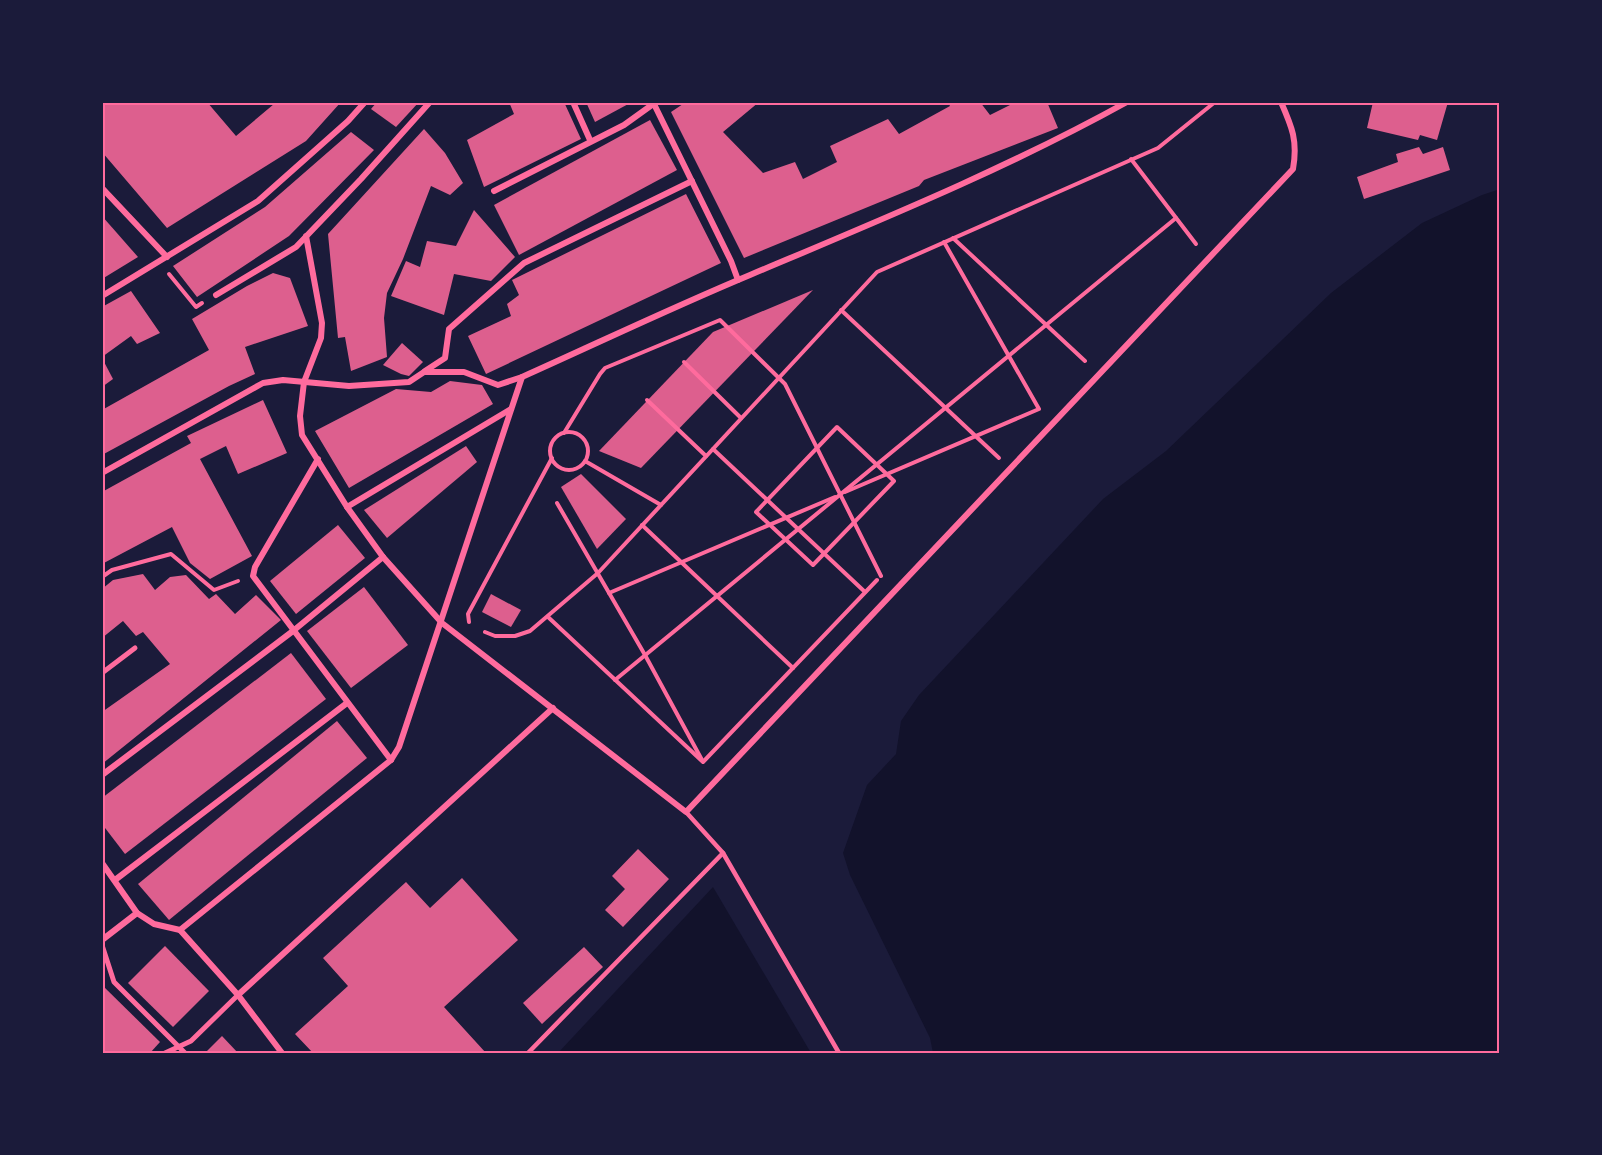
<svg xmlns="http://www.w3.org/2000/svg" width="1602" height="1155" viewBox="0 0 1602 1155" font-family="Mulish,sans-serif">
<rect width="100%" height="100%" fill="#1b1b3a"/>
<g fill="#12122b">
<path d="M1500 189V1053H933L930 1038 850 875 843 853 867 785 896 754 901 721 919 695 1103 499 1166 451 1331 293 1422 223 1482 195Z"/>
<path d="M713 887 811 1053H558Z"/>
</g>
<g fill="#dd5f8e">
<path d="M102 102H207L236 136 274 104 272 102H341L306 141 167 228 102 152Z"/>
<path d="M377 102H419L396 127 371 109Z"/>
<path d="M509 102H564L581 139 484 187 467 140 514 114Z"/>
<path d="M586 102H632L595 122Z"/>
<path d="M686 102H759L723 132 763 173 795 162 803 179 837 162 830 146 888 119 899 134 950 106 948 102H980L990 115 1016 102H1047L1058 128 924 180 919 186 744 258 671 112Z"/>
<path d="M1373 102H1448L1437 140 1420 135 1418 140 1367 128Z"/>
<path d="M650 120 677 170 519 255 494 205Z"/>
<path d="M424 129 445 153 463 183 450 195 431 186 403 259 387 293 384 318 387 357 351 371 345 337 338 338 328 234Z"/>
<path d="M351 132 374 150 289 236 197 297 173 266 265 207Z"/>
<path d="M1419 147 1423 154 1443 147 1450 170 1364 199 1357 177 1398 162 1396 154Z"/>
<path d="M686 194 721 263 486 374 468 336 511 316 507 304 519 295 512 280Z"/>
<path d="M474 210 515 257 491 281 454 274 444 315 391 296 406 261 420 267 427 241 456 246Z"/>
<path d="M102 216 138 257 102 279Z"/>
<path d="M273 273 290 278 308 326 245 347 255 374 229 386 102 455V410L209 350 192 319 247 286Z"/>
<path d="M813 290 641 468 599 451 713 332Z"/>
<path d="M131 291 160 333 137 344 131 336 102 357V307Z"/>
<path d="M402 343 423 362 409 376 401 374 383 365Z"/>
<path d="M102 358 113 379 102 387Z"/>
<path d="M450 381 482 385 493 404 349 488 315 431 396 389 431 392Z"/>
<path d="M263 400 287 453 238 474 226 446 200 459 252 556 210 579 190 563 172 527 102 564V492L191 443 187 436Z"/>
<path d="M466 446 477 462 387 538 364 510Z"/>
<path d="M581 474 626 519 597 549 561 487Z"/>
<path d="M338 525 365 558 296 614 270 581Z"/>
<path d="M143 574 155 590 170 577 186 575 209 599 216 594 235 614 256 595 281 620 102 764V712L170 664 143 632 136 636 123 621 102 638V589L113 580Z"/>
<path d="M364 587 408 645 351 688 307 631Z"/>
<path d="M491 594 521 610 511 627 482 612Z"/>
<path d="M291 653 326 699 125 854 102 824V798Z"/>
<path d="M337 721 367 758 169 920 138 884Z"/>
<path d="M638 849 669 879 623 927 605 910 625 889 612 876Z"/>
<path d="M462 878 518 940 444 1007 486 1053H313L295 1034 348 986 323 958 406 882 430 908Z"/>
<path d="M165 946 209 991 173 1027 128 983Z"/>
<path d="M584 947 603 967 542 1024 523 1003Z"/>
<path d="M102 985 160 1042 150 1053H102Z"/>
<path d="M222 1036 238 1053H205Z"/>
</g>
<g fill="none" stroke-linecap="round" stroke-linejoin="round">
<g stroke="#ff6b9d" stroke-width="4">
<path d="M1131 159 1196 244"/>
<path d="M953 238 1085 361"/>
<path d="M169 274 196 307 202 303"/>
<path d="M841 310 999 458"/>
<path d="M684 362 741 418"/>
<path d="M647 400 706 456"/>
<path d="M837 427 894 481 813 565 756 512Z"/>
<circle cx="569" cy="451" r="19"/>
<path d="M564 433 600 374 605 368 720 320 785 384 881 576"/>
<path d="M713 449 865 592"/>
<path d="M585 461 661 505"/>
<path d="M845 492 1039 409 944 242"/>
<path d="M557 503 645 655 702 760"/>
<path d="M642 525 793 668"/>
<path d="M102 577 112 570 171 554 214 590 238 581"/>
<path d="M609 593 835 497"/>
<path d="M548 617 703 762 877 580"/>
<path d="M469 622 468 614 552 458"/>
<path d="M485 632 495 636H515L530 631 598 573 877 272 1158 148 1215 102"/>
<path d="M615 680 1176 218"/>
</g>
<g stroke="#ff6b9d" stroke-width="4.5">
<path d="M686 812 723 853 839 1053"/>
<path d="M528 1053 723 853"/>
</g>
<g stroke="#ff6b9d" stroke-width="5">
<path d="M102 673 135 648"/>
<path d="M102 945 114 982 185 1053"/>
<path d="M165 1053 191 1041 238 995"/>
</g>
<g stroke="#ff6b9d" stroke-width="6">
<path d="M573 102 590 140"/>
<path d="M653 102 731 261 738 280"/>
<path d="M102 188 167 257"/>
<path d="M494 191 624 125 656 102"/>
<path d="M306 236 322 323 321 338 304 382 300 416 302 435 347 507 383 557 442 623 686 812 1293 169C1298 141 1292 127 1281 102"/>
<path d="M216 295 296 247 361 179 430 102"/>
<path d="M102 296 258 201 348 121 365 102"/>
<path d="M425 371 445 358 449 329 524 263 692 181"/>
<path d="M318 459 255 567 253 576 391 760"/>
<path d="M102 473 263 383 283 380 349 386 409 382 424 372H464L498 385 522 377C598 343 673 307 750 275 878 221 1006 169 1127 102"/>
<path d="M347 507 511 409"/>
<path d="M102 775 293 631 383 557"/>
<path d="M102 863 137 913 154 924 180 930 238 995 282 1053"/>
<path d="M115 880 347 703"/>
<path d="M180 930 391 760 399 747 522 377"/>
<path d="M102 940 137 913"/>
<path d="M238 995 553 708"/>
</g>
</g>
<rect width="1602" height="1155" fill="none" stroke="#1b1b3a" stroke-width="207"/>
<rect x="104" y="104" width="1394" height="948" fill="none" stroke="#ff6b9d" stroke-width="2"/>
</svg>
